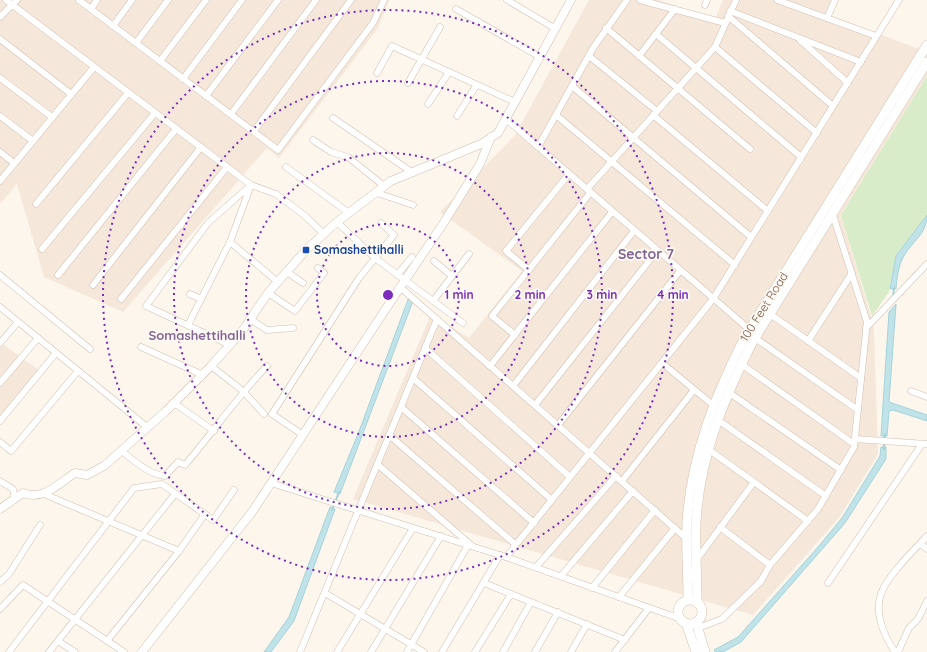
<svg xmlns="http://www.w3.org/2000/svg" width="927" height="652" viewBox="0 0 927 652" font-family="Quicksand,sans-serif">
<rect width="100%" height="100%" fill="#fdf6ec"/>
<g fill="#f5e8da">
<path d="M0 0H389L378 28 279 158 267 148 123 312 44 277 17 184 0 204Z"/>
<path d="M589 0H658L715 19 723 0H836L829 15 927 52V76L841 215 871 316 874 330 878 454 839 518 753 615 353 499 431 314 469 338 522 271 440 212 515 135Z"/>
<path d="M0 342 40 371 0 424Z"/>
</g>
<path fill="#d8ecc9" d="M927 76V215L896 256 889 292 872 316 841 215Z"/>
<g fill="#bfe3e8" stroke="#a5d3da">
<path d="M927 215C927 234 913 240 904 256 898 266 897 278 896 289H890L896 256Z"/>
<path d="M409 297 413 301 340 494 334 492 358 434Z"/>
<path d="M896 304 889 402 927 415V421L893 410 889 411 887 436H881L889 312Z"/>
<path d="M881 447H886V459L845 523 741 642 723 652H716L714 650 738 637 818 547 842 518 880 456Z"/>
<path d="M330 507 335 509 294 621 271 652H264L289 617Z"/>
</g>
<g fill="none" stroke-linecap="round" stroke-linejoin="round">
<g stroke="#a5d3da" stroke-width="2">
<path d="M893 297 894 288"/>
<path d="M884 449 885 434"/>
<path d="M332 510 339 492"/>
</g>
<g stroke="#d1beb0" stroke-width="7">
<g id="minor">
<path d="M6 0 251 185 276 194 304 215 324 234"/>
<path d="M79 0 278 150 373 23 384 0"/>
<path d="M507 0 556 29"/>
<path d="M640 0 725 23"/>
<path d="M777 0 876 36"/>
<path d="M705 5 707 0"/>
<path d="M91 9 97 0"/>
<path d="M456 9 540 57"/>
<path d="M730 11 861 62"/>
<path d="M728 16 833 106"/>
<path d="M0 17 17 0"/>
<path d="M827 18 835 0"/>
<path d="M113 26 132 0"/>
<path d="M606 28 750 149"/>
<path d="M656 34 801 157"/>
<path d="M0 39 71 94"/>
<path d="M800 40 848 83"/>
<path d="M136 43 168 0"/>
<path d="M715 47 817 133"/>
<path d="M589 56 657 111"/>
<path d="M639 56 675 9"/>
<path d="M160 61 206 0"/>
<path d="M377 73 392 46 515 102"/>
<path d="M0 78 52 117"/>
<path d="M183 79 242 0"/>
<path d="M408 83 440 27"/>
<path d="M572 86 751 237"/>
<path d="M206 96 278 0"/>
<path d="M428 104 449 72"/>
<path d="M231 114 316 0"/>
<path d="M556 115 735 265"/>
<path d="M653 115 768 211"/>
<path d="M0 116 33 141"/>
<path d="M457 116 476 86"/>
<path d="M333 118 413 173"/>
<path d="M506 119 750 330"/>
<path d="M254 131 351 0"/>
<path d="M313 140 331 152 348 157 384 186"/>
<path d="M538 147 593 48 627 0"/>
<path d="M0 152 14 163"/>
<path d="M286 167 349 213"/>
<path d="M0 181 94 67"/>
<path d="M587 189 715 47 736 0"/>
<path d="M377 193 413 205"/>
<path d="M36 204 128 93"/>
<path d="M337 222 375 258 463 323"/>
<path d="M230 242 278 282"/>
<path d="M42 249 155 113"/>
<path d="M434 261 452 276"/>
<path d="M529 270 506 251 569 174"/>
<path d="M287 272 303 283"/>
<path d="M0 275 90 349"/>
<path d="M58 275 176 129"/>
<path d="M397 275 412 257"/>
<path d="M93 285 201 147"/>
<path d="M400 287 687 539"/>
<path d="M268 293 295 311 324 273 318 268"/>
<path d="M190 294 201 299"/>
<path d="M121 299 227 167"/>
<path d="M433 301 469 254"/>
<path d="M0 307 147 427"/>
<path d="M770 314 861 378"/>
<path d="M250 319 267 330 293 328"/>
<path d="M188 325 230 242 251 185 208 223 146 306 230 345"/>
<path d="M866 328 927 264"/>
<path d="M515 335 492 316 590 193"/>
<path d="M755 338 858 410"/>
<path d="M808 341 852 273"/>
<path d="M0 343 18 322"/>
<path d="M141 347 203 375"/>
<path d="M425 348 570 477"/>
<path d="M662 363 713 405"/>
<path d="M741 364 854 444"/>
<path d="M211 366 243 391 264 414"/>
<path d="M490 366 612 212"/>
<path d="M413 378 552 500"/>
<path d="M0 383 38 338"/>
<path d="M513 386 634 231"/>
<path d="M911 391 927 397"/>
<path d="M728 392 841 470"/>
<path d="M174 403 214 431"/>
<path d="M535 405 657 251"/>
<path d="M401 407 534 523"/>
<path d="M718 420 826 496"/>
<path d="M0 421 56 353"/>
<path d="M558 425 680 271"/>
<path d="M303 435 272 414 359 278 394 235 381 223"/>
<path d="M389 435 516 545"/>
<path d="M855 439 927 444"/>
<path d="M0 442 11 451 78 371"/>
<path d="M708 449 808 521"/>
<path d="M121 450C132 460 150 475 165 476L178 462 185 465C213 432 237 397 267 366"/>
<path d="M377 464 471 545"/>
<path d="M0 481 13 489 15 498"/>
<path d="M622 481 694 390"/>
<path d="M271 483 506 557 681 619"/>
<path d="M44 494 179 551"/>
<path d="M720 527 770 565"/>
<path d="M920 544 927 549"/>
<path d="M506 557 713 299 899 0"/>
<path d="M697 559 754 482"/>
<path d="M536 567 616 476"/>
<path d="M561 576 633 491"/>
<path d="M0 582 9 574 40 525"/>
<path d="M484 583 625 640"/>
<path d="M828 583 922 444"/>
<path d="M592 588 655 510"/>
<path d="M325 593 424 652"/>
<path d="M619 597 675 528"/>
<path d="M0 609 23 585 124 652"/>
<path d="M698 628 722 619 761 581 770 565 818 509 854 447 867 322 832 212"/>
<path d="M58 641 75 652"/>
<path d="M107 641 179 551 205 514"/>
<path d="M9 652 134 488 162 484 213 520 234 490"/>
<path d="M49 652 175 494"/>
<path d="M300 652 437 319"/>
<path d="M337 652 413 528"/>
<path d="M371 652 441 536"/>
<path d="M407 652 468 545"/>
<path d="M442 652 500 555"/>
<path d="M475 652 511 594"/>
<path d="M503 652 531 602"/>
<path d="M535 652 558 612"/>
<path d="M571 652 587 624"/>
<path d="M615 652 649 608"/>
<path d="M895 652C884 636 874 613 881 594 887 576 914 550 927 536"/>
<path d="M898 652 909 628 918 619 927 601"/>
</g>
</g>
<g stroke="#d1beb0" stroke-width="9">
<g id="tertiary">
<path d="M0 509 23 493C43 501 58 484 75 473L87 475 104 466 166 411 211 366 243 330 268 293 306 250 337 222 391 181 481 144 498 133 571 0"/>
<path d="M142 652 252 512 393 298 443 224 480 164 491 137"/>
</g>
</g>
<g stroke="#d6c0b0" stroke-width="10">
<g id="secondary">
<path d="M688 600C688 574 686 547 687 521 692 454 715 396 745 337L927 45"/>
<circle cx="690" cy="612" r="12"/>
<path d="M697 603C697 576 695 550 696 523 699 458 724 398 753 341L927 62"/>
<path d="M696 622 705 652"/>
<path d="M686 623 696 652"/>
</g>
</g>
<use href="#minor" stroke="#fff" stroke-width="6"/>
<use href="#tertiary" stroke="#fff" stroke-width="8"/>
<use href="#secondary" stroke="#fff" stroke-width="9"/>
</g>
<g fill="none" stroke="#7b2cbf" stroke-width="2" stroke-dasharray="2 4">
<circle cx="388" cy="295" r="71"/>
<circle cx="388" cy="295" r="142"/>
<circle cx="388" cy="295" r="214"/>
<circle cx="388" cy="295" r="285"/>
</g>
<rect fill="#1a4fb4" stroke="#fffaf3" stroke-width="1.5" x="302" y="246" width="8" height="8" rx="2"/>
<g text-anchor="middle" stroke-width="3.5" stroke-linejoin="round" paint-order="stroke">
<g font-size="12" font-weight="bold" fill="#164399" stroke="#fffaf3" text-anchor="start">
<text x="314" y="254">Somashettihalli</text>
</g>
<g font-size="12" fill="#7a5c4d" stroke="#fffaf3">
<text transform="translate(764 307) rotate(-58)" y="4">100 Feet Road</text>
</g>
<g font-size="13" font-weight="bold" fill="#846695" stroke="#fffaf3">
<text x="197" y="340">Somashettihalli</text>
</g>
<g font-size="14" font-weight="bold" fill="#846695" stroke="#fffaf3">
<text x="646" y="259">Sector 7</text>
</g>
</g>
<circle cx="388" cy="295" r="6" fill="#7b2cbf" stroke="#fffaf3" stroke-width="2"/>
<g font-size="12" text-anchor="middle" font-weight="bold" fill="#7b2cbf" stroke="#fffaf3" stroke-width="3.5" stroke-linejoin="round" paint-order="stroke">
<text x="459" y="299">1 min</text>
<text x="530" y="299">2 min</text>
<text x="602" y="299">3 min</text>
<text x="673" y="299">4 min</text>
</g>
</svg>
